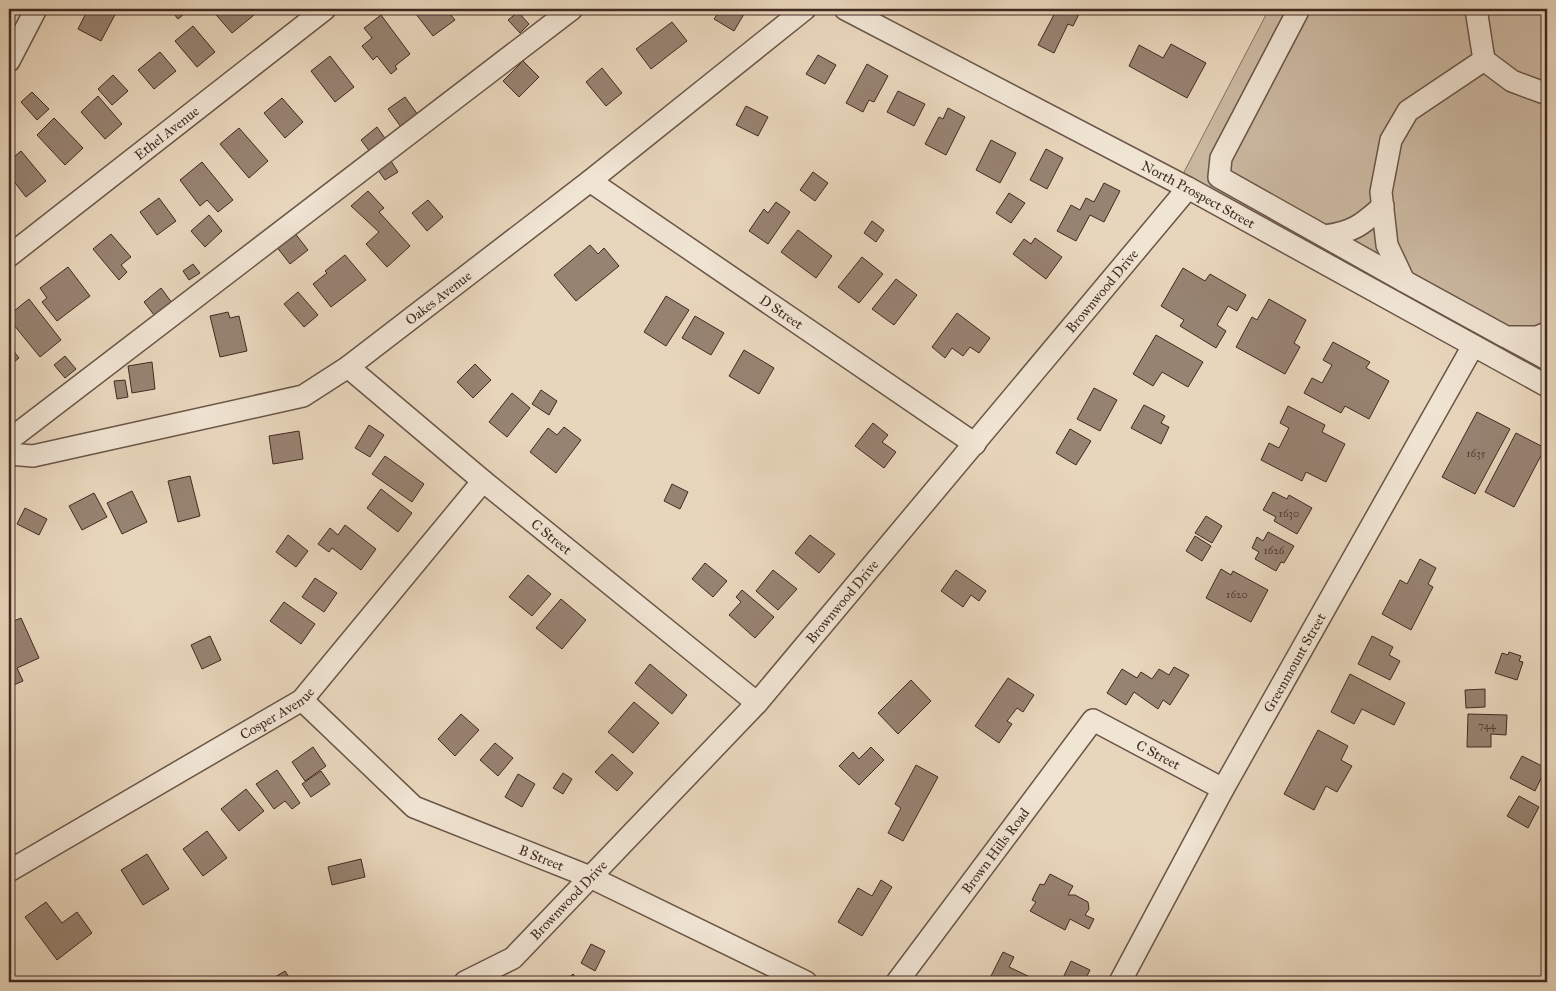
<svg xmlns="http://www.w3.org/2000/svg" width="1556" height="991" viewBox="0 0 1556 991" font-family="'IM FELL Great Primer',serif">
<rect width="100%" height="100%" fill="#e8d6bc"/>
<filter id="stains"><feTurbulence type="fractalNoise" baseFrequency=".004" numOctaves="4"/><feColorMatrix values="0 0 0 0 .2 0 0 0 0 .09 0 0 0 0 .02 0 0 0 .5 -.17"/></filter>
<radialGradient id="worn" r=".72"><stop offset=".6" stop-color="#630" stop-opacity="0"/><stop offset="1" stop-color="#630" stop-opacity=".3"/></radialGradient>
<path fill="#cbb9a2" stroke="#867262" d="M1269 9H1547V371L1183 174Z"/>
<g fill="#978372" stroke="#402a22">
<path d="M88 9H118L101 41 78 29Z"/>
<path d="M170 9H190L178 19Z"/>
<path d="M211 9H249L254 15 232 33Z"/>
<path d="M412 9H446L455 20 433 36Z"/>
<path d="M721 9H747L734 31 714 19Z"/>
<path d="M1057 9H1068L1079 14 1073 26 1068 24 1054 53 1038 45Z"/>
<path d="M518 12 529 24 520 33 508 20Z"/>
<path d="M381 15 410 54 395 66 397 69 391 74 377 56 373 60 362 46 372 38 364 28Z"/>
<path d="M672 22 687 41 651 69 636 49Z"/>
<path d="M193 26 215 52 197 67 175 41Z"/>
<path d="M1171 44 1206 63 1187 98 1129 66 1139 45 1163 58Z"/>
<path d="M160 52 176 71 154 89 138 70Z"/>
<path d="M818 55 836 65 825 84 806 74Z"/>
<path d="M330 56 354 87 335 102 311 71Z"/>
<path d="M523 61 539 77 519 97 503 81Z"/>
<path d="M867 64 888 76 874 102 869 100 863 112 846 103Z"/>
<path d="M602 68 622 93 606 106 586 82Z"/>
<path d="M113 75 128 91 112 105 98 89Z"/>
<path d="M898 91 925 104 914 126 887 112Z"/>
<path d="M32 92 49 109 37 120 21 102Z"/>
<path d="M98 96 122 124 105 139 81 112Z"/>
<path d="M405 97 418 115 401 127 388 109Z"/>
<path d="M282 98 303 122 285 138 264 113Z"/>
<path d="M746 106 768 117 758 136 736 125Z"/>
<path d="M948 108 965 117 946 155 925 144 939 117 943 119Z"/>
<path d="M54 118 83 148 65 165 37 135Z"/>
<path d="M377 127 387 141 371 153 361 140Z"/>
<path d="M239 128 268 161 249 178 220 144Z"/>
<path d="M991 140 1016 153 1000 183 976 170Z"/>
<path d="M1046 149 1063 158 1047 189 1030 180Z"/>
<path d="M21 151 46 181 26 197 9 175V161Z"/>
<path d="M391 161 398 172 385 180 378 170Z"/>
<path d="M202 162 233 200 218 212 207 200 200 206 180 180Z"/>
<path d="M813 172 828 183 815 201 800 190Z"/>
<path d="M1104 183 1120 191 1104 222 1090 215 1076 241 1057 231 1071 205 1080 210 1086 198 1094 202Z"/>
<path d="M368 191 384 208 379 212 410 246 387 267 366 244 379 232 351 206Z"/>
<path d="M1009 193 1025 203 1011 223 996 213Z"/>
<path d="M159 198 176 221 157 235 140 212Z"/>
<path d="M428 200 443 217 427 231 412 213Z"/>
<path d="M776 202 790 212 768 244 749 231 764 209 768 213Z"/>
<path d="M209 215 222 231 205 247 191 231Z"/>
<path d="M872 221 884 230 876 242 864 233Z"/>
<path d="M798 230 832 256 816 278 781 252Z"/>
<path d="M294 232 308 250 290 264 276 246Z"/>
<path d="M111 234 131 257 121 265 127 272 119 280 93 249Z"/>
<path d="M1035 238 1062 257 1046 279 1013 254 1024 239 1031 244Z"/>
<path d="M590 245 598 254 604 248 619 266 576 301 554 275Z"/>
<path d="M345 255 366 280 331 307 313 284 327 273 325 271Z"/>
<path d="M862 257 883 274 859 303 838 287Z"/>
<path d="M193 264 200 273 189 280 183 271Z"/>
<path d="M68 267 90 296 57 321 42 302 47 298 40 288Z"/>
<path d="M1183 268 1205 281 1210 274 1246 295 1237 311 1228 306 1217 325 1226 331 1216 348 1180 326 1184 320 1161 306Z"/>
<path d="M896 279 917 295 894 325 872 309Z"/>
<path d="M161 288 175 307 158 320 144 302Z"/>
<path d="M298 292 318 315 304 327 284 304Z"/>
<path d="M666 296 689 310 666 346 644 332Z"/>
<path d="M29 299 61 340 40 357 9 319V315Z"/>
<path d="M1269 299 1306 320 1294 343 1300 347 1285 374 1236 347 1252 317 1257 320Z"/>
<path d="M228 312 230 318 239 316 247 351 220 357 210 316Z"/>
<path d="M957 313 990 338 979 353 970 347 963 356 952 348 945 358 932 347Z"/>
<path d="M695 316 724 333 711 355 682 338Z"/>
<path d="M1156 335 1203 362 1188 387 1162 372 1153 386 1133 374Z"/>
<path d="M1333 342 1370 362 1366 368 1389 381 1369 419 1345 406 1341 413 1304 393 1312 378 1322 383 1332 365 1323 360Z"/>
<path d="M9 345 19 358 9 366Z"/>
<path d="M744 350 774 368 759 394 729 376Z"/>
<path d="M65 356 76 369 65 378 54 365Z"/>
<path d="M152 362 155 389 132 393 128 366Z"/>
<path d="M475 364 491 380 473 398 457 382Z"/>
<path d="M125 380 128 397 117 399 114 381Z"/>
<path d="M1094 388 1117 400 1100 431 1077 419Z"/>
<path d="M541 390 557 401 549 415 532 404Z"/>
<path d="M512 393 530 408 507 437 489 422Z"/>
<path d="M1144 405 1165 416 1161 423 1169 427 1161 444 1131 428Z"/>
<path d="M1288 406 1325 425 1322 432 1345 444 1326 482 1306 472 1302 481 1261 460 1269 443 1279 448 1289 428 1280 423Z"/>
<path d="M1477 412 1510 429 1475 494 1442 477Z"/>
<path d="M873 423 888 435 882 442 896 452 884 468 855 446Z"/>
<path d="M369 425 384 435 370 457 355 448Z"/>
<path d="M564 427 581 440 556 473 530 452 548 428 557 435Z"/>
<path d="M1070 429 1091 441 1076 465 1056 453Z"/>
<path d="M299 431 303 459 273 464 269 436Z"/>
<path d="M1516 433 1545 448 1514 507 1485 492Z"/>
<path d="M385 456 424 484 412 502 372 474Z"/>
<path d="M190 476 200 516 178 522 168 481Z"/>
<path d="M672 484 688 492 680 509 664 501Z"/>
<path d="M381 489 412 513 398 532 367 508Z"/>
<path d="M132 491 147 522 122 534 107 503Z"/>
<path d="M1273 492 1287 499 1289 495 1312 508 1297 534 1274 521 1276 517 1263 510Z"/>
<path d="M94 493 107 517 82 530 69 506Z"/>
<path d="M25 508 47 519 39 535 17 524Z"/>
<path d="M1206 516 1222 526 1212 543 1195 533Z"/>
<path d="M345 525 376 549 361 570 332 548 329 552 318 544 330 528 338 535Z"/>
<path d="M1268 532 1294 546 1284 563 1281 562 1276 571 1255 559 1259 552 1252 548 1257 537 1263 541Z"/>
<path d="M288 535 308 551 296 567 276 552Z"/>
<path d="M810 535 835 554 819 573 795 553Z"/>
<path d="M1195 536 1211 546 1202 561 1186 551Z"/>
<path d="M1420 559 1436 568 1428 584 1433 587 1411 630 1382 614 1400 580 1407 584Z"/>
<path d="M705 563 727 581 713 597 692 579Z"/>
<path d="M1221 569 1231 575 1233 571 1268 590 1251 622 1206 598Z"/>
<path d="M773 570 797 589 778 610 756 591Z"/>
<path d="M956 570 986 591 979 601 971 595 963 607 941 591Z"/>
<path d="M528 575 551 594 532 616 509 597Z"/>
<path d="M315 578 337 593 324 612 302 597Z"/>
<path d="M742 590 774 617 755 638 729 615 741 602 736 597Z"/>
<path d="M561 599 586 620 562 649 536 628Z"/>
<path d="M284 602 315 624 301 644 270 621Z"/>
<path d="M21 618 39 658 17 668 23 681 9 687V623Z"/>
<path d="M210 636 221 660 202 669 191 645Z"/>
<path d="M1372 636 1393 647 1389 655 1400 661 1390 680 1358 664Z"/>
<path d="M1509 652 1521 656 1519 661 1523 662 1517 680 1495 673 1502 653 1508 655Z"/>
<path d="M650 664 687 695 672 714 635 683Z"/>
<path d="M1174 667 1189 675 1170 705 1163 700 1158 709 1134 692 1126 705 1107 693 1122 669 1137 678 1141 672 1152 679 1159 669 1169 675Z"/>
<path d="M1350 674 1405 703 1394 725 1362 709 1354 724 1331 712Z"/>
<path d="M1008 678 1034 695 1023 712 1017 708 1007 721 1012 724 999 743 975 726Z"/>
<path d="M911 680 931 701 898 734 878 713Z"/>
<path d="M1485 689V707L1466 708 1465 690Z"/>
<path d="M634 702 659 723 633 753 608 732Z"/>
<path d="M461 714 479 730 455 756 438 739Z"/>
<path d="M1468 714 1507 715 1506 735 1491 734V747H1467Z"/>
<path d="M1318 730 1348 746 1341 760 1352 766 1337 792 1326 786 1314 810 1284 794Z"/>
<path d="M495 743 513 758 498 776 480 760Z"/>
<path d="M313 747 326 766 305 781 292 762Z"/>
<path d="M871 747 884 760 859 785 839 766 853 752 859 759Z"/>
<path d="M612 754 633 773 617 791 595 772Z"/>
<path d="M1522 756 1546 768 1535 791 1510 778Z"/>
<path d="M916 765 938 777 903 841 888 833 901 808 895 804Z"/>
<path d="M277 770 300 803 292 809 285 801 274 809 256 784Z"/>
<path d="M321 771 330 784 311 797 302 784Z"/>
<path d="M563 773 572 779 563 794 553 788Z"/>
<path d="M518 774 535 784 522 807 505 797Z"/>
<path d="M246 789 264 811 239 831 221 809Z"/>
<path d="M1519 796 1539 807 1528 828 1507 816Z"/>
<path d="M207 831 227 858 203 876 183 849Z"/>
<path d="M147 854 169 889 143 905 121 870Z"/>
<path d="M361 859 365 877 332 885 328 867Z"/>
<path d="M1050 874 1073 886 1068 895H1075L1088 902 1089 909 1085 915 1094 919 1089 929 1070 919 1065 930 1030 911 1036 902 1032 900 1040 884 1044 885Z"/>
<path d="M881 880 892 887 862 936 838 922 858 888 872 896Z"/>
<path d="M46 902 62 923 77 912 92 933 57 960 25 917Z"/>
<path d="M591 944 605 951 595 971 581 963Z"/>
<path d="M1003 952 1014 957 1009 967 1030 977 1029 979 1035 982H988Z"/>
<path d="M1071 961 1090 970 1084 982H1061Z"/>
<path d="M285 971 292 982H272L270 980Z"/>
<path d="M573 974 580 982H564Z"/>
</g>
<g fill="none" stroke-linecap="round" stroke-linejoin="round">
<g stroke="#6a5548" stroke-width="24">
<g id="minor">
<path id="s1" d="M845 9 1188 188 1547 386"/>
<path d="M1299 9 1221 158 1219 177 1404 281"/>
<path d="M1476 9 1484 60 1408 111 1391 140 1381 192 1387 245 1404 281 1506 337H1537L1547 333"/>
<path d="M1484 60 1512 81 1547 94"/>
<path d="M9 61 36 9"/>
<path id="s2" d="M590 181 975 444"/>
<path d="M1325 236C1353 232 1362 225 1383 206"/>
<path id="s3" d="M9 256 325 9"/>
<path d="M1510 339 1547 359"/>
<path id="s4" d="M348 367 483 481 757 703"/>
<path d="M9 440 572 9"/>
<path id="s5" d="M9 454 33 456 303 396 348 367 590 181 805 9"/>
<path id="s6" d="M302 700 414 807 590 877 806 982"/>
<path id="s7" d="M9 871 302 700 483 481"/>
<path id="s8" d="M465 982 513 958 757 703 1188 188"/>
<path id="s9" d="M897 982 1093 720 1223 789"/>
<path id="s10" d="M1120 982 1223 789 1473 346"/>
</g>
</g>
<use href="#minor" stroke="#f0e4d3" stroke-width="21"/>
</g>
<g text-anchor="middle" stroke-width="4.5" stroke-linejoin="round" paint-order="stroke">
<g font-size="11" fill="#564036">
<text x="1476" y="457">1635</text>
<text x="1289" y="517">1630</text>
<text x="1274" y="554">1626</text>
<text x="1237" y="598">1620</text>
<text x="1487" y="729">744</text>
</g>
<g font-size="14" fill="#402a22" stroke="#f0e4d3">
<text dy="5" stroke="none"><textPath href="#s3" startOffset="200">Ethel Avenue</textPath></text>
<text dy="5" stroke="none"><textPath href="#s1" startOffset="399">North Prospect Street</textPath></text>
<text dy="5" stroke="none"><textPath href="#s8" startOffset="944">Brownwood Drive</textPath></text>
<text dy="5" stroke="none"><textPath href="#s5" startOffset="468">Oakes Avenue</textPath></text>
<text dy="5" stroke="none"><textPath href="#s2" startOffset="232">D Street</textPath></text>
<text dy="5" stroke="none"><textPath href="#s4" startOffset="265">C Street</textPath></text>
<text dy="5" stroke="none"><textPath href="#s8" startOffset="539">Brownwood Drive</textPath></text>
<text dy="5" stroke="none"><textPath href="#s10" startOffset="364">Greenmount Street</textPath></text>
<text dy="5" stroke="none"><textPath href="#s7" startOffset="311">Cosper Avenue</textPath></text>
<text dy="5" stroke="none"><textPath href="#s9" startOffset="401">C Street</textPath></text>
<text dy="5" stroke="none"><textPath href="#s9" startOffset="164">Brown Hills Road</textPath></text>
<text dy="5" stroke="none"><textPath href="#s6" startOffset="292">B Street</textPath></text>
<text dy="5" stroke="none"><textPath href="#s8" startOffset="134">Brownwood Drive</textPath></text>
</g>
</g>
<rect width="1556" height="991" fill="none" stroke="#e8d6bc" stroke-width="30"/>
<rect x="10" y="10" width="1536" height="971" fill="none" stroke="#402a22" stroke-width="2.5"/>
<rect x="15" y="15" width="1526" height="961" fill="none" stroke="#402a22"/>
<rect width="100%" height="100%" filter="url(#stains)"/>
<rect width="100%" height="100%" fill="url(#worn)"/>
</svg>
